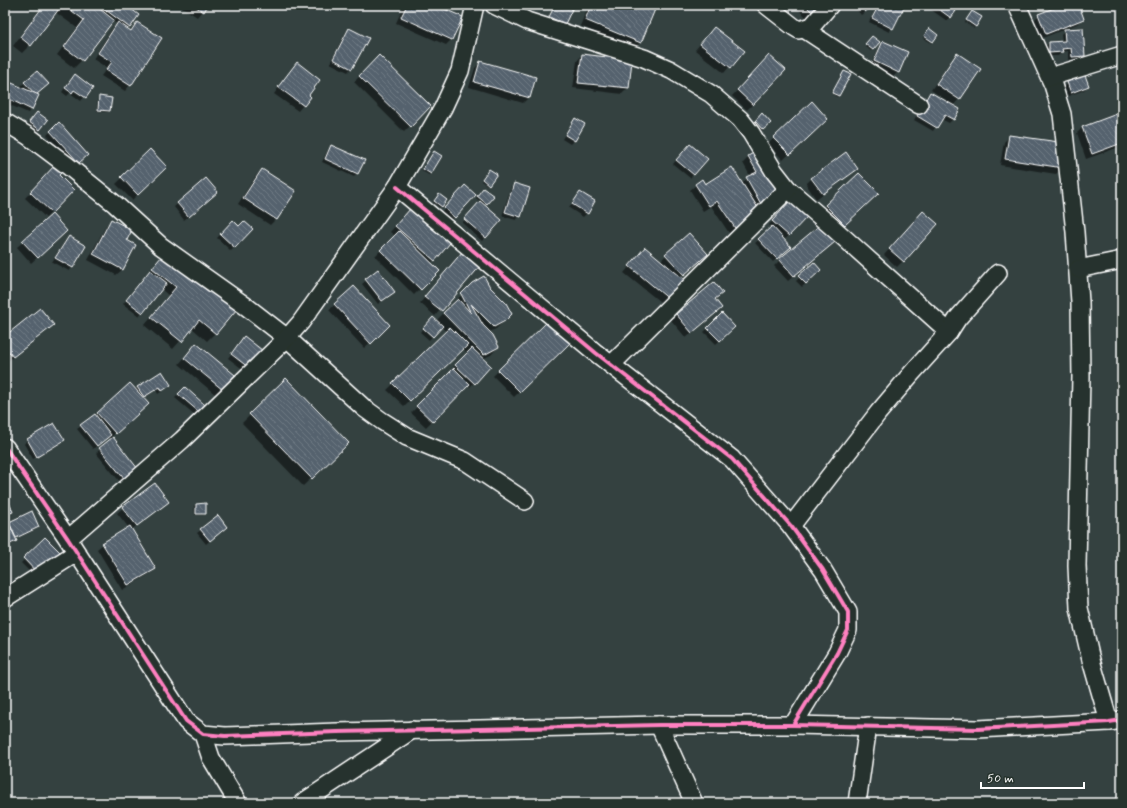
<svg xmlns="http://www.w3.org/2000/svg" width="1127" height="808" viewBox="0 0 1127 808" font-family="Mynerve,sans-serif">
<defs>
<pattern id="building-back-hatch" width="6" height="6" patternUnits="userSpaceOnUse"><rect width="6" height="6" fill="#55626e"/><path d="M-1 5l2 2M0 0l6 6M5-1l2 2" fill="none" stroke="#6e7a84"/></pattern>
</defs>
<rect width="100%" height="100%" fill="#344140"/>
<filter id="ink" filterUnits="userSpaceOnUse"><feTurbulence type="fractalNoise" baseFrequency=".025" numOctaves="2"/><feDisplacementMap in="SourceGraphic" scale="8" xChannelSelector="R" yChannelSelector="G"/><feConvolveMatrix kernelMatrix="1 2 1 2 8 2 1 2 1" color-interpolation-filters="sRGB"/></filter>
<g filter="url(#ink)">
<g fill="#0007">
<path d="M43 5H124L129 27 127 29 130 31 137 23 130 85 125 91 101 76 107 68 93 59 112 29 117 24 112 21 82 60 74 68 57 55 77 28 55 12 30 45 22 53 13 46Z"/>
<path d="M179 5H207L197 17Z"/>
<path d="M404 5H433L452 39 446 45 396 23Z"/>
<path d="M554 5H573L564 23 560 27 547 21Z"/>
<path d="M589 5H648L655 8 640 43 635 49 580 26Z"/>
<path d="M794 5H824L809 20Z"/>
<path d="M853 5H874L861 15Z"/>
<path d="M878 5H904L892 28 889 32 869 22Z"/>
<path d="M933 5H959L947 21 930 9Z"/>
<path d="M1064 5H1078L1083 19 1077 24 1040 39 1033 21 1039 15Z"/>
<path d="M972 12 975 26 974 28 965 22Z"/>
<path d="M350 29 351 68 348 72 330 63 346 32Z"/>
<path d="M1065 30 1084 56 1080 59 1068 60V51L1062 52 1058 56H1046L1045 46 1049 43 1062 42 1061 34Z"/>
<path d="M927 31 932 42 931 43 923 38Z"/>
<path d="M709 34 743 51 724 73 695 50Z"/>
<path d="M872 37 879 43 871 51 865 46Z"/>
<path d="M883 42 898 72 894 76 871 65 880 46Z"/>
<path d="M957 54 959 99 953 106V119L949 123 941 119 933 131 914 120 927 97 930 93 946 102V100L931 90 952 60Z"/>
<path d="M582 55 631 61 628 88 622 94 573 88 577 61Z"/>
<path d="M379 56 430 106 404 132 354 82Z"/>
<path d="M481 62 529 97 523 103 469 87 475 68Z"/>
<path d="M764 62 753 104 747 110 732 96Z"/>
<path d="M292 69 307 95 310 97 298 111 274 94Z"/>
<path d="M843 73 838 96 837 97 832 94Z"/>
<path d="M71 79 92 88 81 101 70 93 67 96 62 92Z"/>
<path d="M5 81 24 89 21 86 25 82 36 94 31 109 28 113 5 103Z"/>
<path d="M1068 83 1088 86 1084 90 1068 96 1064 87Z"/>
<path d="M100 97 109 111 108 112 97 111 98 99Z"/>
<path d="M1122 113V146L1086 159 1077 133 1082 128Z"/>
<path d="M35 115 40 130 38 131 28 124Z"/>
<path d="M762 115 770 123 761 131 754 123Z"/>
<path d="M575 119 574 140 570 144 562 139Z"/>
<path d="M59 124 87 155 75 166 47 135Z"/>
<path d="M821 124 783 160 768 144 774 138Z"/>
<path d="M1010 136 1062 168 1056 174 1000 165 1004 142Z"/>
<path d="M332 146 357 173 354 177 322 162 328 150Z"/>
<path d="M686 149 707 159 690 178 673 164Z"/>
<path d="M150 151 166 167 132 200 116 184Z"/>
<path d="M432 154 431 173 429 175 422 171Z"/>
<path d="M845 154 851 174 816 199 806 184 811 179Z"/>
<path d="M749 157 781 192 753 217 729 233 711 206 703 211 690 190 696 185 705 186 741 184 750 176 743 163Z"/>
<path d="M55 167 57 175 73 190 46 218 25 198Z"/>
<path d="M262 170 294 191 276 219 270 225 238 204 256 176Z"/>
<path d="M488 171V184L487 185 481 181Z"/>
<path d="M859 174 877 193 839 230 820 211Z"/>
<path d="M206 179 213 195 184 220 174 207Z"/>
<path d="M514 184 520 216 516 220 502 216 511 188Z"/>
<path d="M465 186 475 195 451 221 441 212Z"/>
<path d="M481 191 487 204 484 206 501 221 482 241 462 223 481 202 476 198Z"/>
<path d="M580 193 587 213 583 217 569 208Z"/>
<path d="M437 197 441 206 440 208 433 203Z"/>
<path d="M786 206 789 236 785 239 781 235 780 237 789 247 773 262 755 243 772 228 769 225Z"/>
<path d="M405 215 434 260 431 263 438 271 414 295 375 256 395 236 390 232Z"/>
<path d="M918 218 903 261 897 267 884 255Z"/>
<path d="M111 221 126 241 135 245 122 270 116 275 88 260 106 226Z"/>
<path d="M233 221 239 227 252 229 231 251 217 238Z"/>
<path d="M689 234 701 260 680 278 664 305 624 273 640 254 660 261Z"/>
<path d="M60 237 31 263 17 247 23 242Z"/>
<path d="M69 237 85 247 72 268 69 271 52 262 65 241Z"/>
<path d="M828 247 788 281 774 266 780 260Z"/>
<path d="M458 258 479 265 435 316 420 303Z"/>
<path d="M159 260 215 333 207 341 192 328 173 349 144 325 169 296 161 289 139 316 123 304Z"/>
<path d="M814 263 820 270 802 287 796 281Z"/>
<path d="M377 271 390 295 378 304 362 284Z"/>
<path d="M714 283 722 293 715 300V313L686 338 671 320Z"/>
<path d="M472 284 489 288 511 314 496 329 489 332 498 347 491 355 482 359 490 366 470 387 468 385 426 427 411 413 453 370 452 369 467 353 463 349 404 406 387 390 447 332 441 327 429 340 420 332 433 318 436 321Z"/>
<path d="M354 287 383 331 364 348 329 310Z"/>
<path d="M722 314 734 327 716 344 704 332Z"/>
<path d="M549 321 570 342 514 397 493 376Z"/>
<path d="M52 325 7 362 5 361V338Z"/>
<path d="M241 341 249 374 228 358Z"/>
<path d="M196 344 234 375 216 395 179 364Z"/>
<path d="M286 380 348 443 303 486 242 423Z"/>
<path d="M130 384 135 390 138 387 170 385 158 394 156 390 143 398 142 409 111 437 137 469 121 483 96 453 111 440 108 437 93 449 77 429 95 416Z"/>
<path d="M185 388 204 405 195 415 175 398Z"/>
<path d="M54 425 63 440 60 444 33 459 24 444 27 440Z"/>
<path d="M5 495 12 511 5 518Z"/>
<path d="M168 502 131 530 154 569 149 574 122 590 97 549 103 544 129 528 117 513 123 508Z"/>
<path d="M205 504V514L203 515H195L194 506 196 505Z"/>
<path d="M10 523 38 527 34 530 15 539 16 541 12 544 5 548V524H8Z"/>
<path d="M201 530H222L206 544 197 533Z"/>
<path d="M45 538 36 578 21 563Z"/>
</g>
<g fill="url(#building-back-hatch)" stroke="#fff">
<path d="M44 5H62L31 46 20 37Z"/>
<path d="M64 5H95L114 20 83 61 64 47 84 20Z"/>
<path d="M99 5H126L139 15 130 28Z"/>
<path d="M193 5H208L204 12Z"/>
<path d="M407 5H435L463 17 452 40 401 17Z"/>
<path d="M555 5H574L565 24 549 17Z"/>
<path d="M591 5H651L656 7 641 43 585 20Z"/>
<path d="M805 5H825L815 15Z"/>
<path d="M859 5H874L865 12Z"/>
<path d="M879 5H905L893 29 872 18Z"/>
<path d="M933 5H960L951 18Z"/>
<path d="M1062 5H1079L1084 19 1046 34 1038 14Z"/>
<path d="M972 11 982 17 976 27 966 20Z"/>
<path d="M118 22 131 31 137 22 162 38 131 86 106 70 112 62 98 53Z"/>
<path d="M714 27 745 51 731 68 700 44Z"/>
<path d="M349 28 369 38 352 69 333 59Z"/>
<path d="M929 28 938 35 933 42 924 36Z"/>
<path d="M1083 28 1085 56 1072 57 1071 48 1062 49 1063 52 1049 53V42L1065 41 1064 29Z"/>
<path d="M872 36 880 42 873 50 865 44Z"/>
<path d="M883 41 908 52 899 73 874 61Z"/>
<path d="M957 53 981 69 960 100 936 84Z"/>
<path d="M582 54 632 60 629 88 578 83Z"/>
<path d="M379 55 431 106 411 127 359 76Z"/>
<path d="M769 55 786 70 753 105 737 90Z"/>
<path d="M480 61 536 77 530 98 474 82Z"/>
<path d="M297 62 320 80 309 95 311 97 304 106 278 87Z"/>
<path d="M37 71 49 84 36 95 24 82Z"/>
<path d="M844 71 851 74 839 96 832 93Z"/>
<path d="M75 74 93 88 86 98 74 90 72 93 65 88Z"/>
<path d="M1085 75 1089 86 1071 93 1067 82Z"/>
<path d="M5 80 39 95 32 110 5 97Z"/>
<path d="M930 92 960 109 954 120 945 115 937 128 917 116Z"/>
<path d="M99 96 112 98 110 111 98 110Z"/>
<path d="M812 101 828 119 790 155 773 138Z"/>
<path d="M37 112 48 120 40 130 29 122Z"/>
<path d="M1122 112V143L1092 154 1082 127Z"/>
<path d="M762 113 771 123 763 130 755 121Z"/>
<path d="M575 118 585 124 575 141 565 135Z"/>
<path d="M59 122 88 155 79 163 50 131Z"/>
<path d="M1009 135 1066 143 1063 168 1005 159Z"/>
<path d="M690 144 708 159 694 175 676 160Z"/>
<path d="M331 145 365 160 358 174 325 159Z"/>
<path d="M150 149 167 167 138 195 121 177Z"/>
<path d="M759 150 782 192 761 204 746 177 757 172 748 156Z"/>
<path d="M434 151 442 156 431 174 423 169Z"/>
<path d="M846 152 858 169 823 194 811 178Z"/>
<path d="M55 165 62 172 59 175 74 190 52 213 30 192Z"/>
<path d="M732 167 760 211 735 228 717 201 709 206 695 184 702 179 705 184Z"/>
<path d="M262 169 296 191 277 220 243 198Z"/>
<path d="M489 169 497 174 489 185 482 179Z"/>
<path d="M859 173 879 193 845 225 825 205Z"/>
<path d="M206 178 218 192 189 217 177 203Z"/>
<path d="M514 183 530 188 521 217 505 212Z"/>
<path d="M465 185 476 195 455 218 444 208Z"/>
<path d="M483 188 494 196 487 204 477 196Z"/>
<path d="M580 192 595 201 588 214 572 204Z"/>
<path d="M439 194 447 200 442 207 434 201Z"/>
<path d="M480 201 502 220 486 238 464 219Z"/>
<path d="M790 201 807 217 789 236 772 221Z"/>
<path d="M411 208 450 243 435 261 395 226Z"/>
<path d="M923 211 938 224 904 262 889 249Z"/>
<path d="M52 214 67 231 38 258 22 241Z"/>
<path d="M111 219 132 230 127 240 136 245 123 270 93 254Z"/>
<path d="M233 220 239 226 244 221 253 229 235 248 220 234Z"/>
<path d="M820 225 835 242 794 276 779 259Z"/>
<path d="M772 226 791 247 777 259 758 239Z"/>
<path d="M399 231 440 271 421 290 380 250Z"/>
<path d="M689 233 708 254 684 275 665 254Z"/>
<path d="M69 236 86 246 73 268 55 258Z"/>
<path d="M645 247 686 281 670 300 629 266Z"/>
<path d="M166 251 237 309 216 334 199 320 182 342 151 317 176 287 152 268Z"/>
<path d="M463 251 481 265 442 311 424 297Z"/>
<path d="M814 262 821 270 806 284 798 276Z"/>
<path d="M378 269 395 292 382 301 365 279Z"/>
<path d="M150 270 167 283 143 313 126 300Z"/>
<path d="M484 276 490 287 506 303 512 314 505 321 494 327 471 304 483 325 493 335 499 347 484 355 443 313 458 299 471 313 461 294 472 283Z"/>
<path d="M714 282 723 293 715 299 722 308 692 333 676 314Z"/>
<path d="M354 286 390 325 371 344 334 304Z"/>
<path d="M40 308 54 325 13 357 5 347V336Z"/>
<path d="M722 313 735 327 720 341 707 328Z"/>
<path d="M433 317 443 326 433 337 423 328Z"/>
<path d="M549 320 571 342 520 392 498 370Z"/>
<path d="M450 327 468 345 410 401 392 383Z"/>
<path d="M244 336 267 354 253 371 231 354Z"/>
<path d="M196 343 235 375 223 390 184 358Z"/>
<path d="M472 348 491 366 475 384 455 365Z"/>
<path d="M454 368 470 384 433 422 416 406Z"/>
<path d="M162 371 171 385 162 391 160 387 144 397 137 387Z"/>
<path d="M286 378 349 443 312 479 249 414Z"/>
<path d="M130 383 149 404 116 434 97 413Z"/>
<path d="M185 387 205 405 199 412 178 394Z"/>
<path d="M95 414 111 435 97 446 80 425Z"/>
<path d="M54 423 65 440 37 457 27 439Z"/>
<path d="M113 437 138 469 125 480 99 448Z"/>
<path d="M155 483 169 502 137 526 122 507Z"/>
<path d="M5 493 13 512 5 515Z"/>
<path d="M206 503V514H196V504Z"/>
<path d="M32 511 39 527 16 538 9 522Z"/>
<path d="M218 515 227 527 210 541 200 529Z"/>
<path d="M8 522 17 541 5 546V523Z"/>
<path d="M130 526 156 569 128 585 102 543Z"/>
<path d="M45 537 62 554 40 576 23 558Z"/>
</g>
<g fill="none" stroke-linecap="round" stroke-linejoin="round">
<g stroke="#fff" stroke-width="20">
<g id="minor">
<path d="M494 5 527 21 644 58 671 70 711 94 740 119 751 133 774 171 788 189 831 226 949 332"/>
<path d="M766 5 794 27 799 30 812 26 830 5"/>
<path d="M1017 5 1053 85 1062 114 1075 232 1080 302 1081 377 1077 566 1079 608 1091 660 1109 722"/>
<path d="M804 29 919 105"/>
<path d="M1050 77 1122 55"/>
<path d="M5 122 28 136 68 166 115 204 161 246 247 307 287 338 364 408 382 421 407 437 465 461 525 501"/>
<path d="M397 187 596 353 732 459 791 526 823 570 848 612V630L837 653 793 725"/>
<path d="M1078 269 1122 260"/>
<path d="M611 365 788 189"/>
<path d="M5 447 68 539 186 721 203 734 225 736 337 732 659 725H793L978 729 1109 722 1122 720"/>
<path d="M791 526 878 413 912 373 949 332 958 318 998 273"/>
<path d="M68 539 182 440 287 338 301 322 397 187 443 108 460 71 475 5"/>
<path d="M5 598 76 553"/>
<path d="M659 725 694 803"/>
<path d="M203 734 211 758 238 803"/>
<path d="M302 803 412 730"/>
<path d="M857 803 868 726"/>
</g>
</g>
<use href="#minor" stroke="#26332d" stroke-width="17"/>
<g stroke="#26332d" stroke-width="6">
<g id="cycleway">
<path d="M397 187 596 353 732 459 791 526 823 570 848 612V630L837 653 793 725"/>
<path d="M5 447 68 539 186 721 203 734 225 736 337 732 659 725H793L978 729 1109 722 1122 720"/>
</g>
</g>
<use href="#cycleway" stroke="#ff80c0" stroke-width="4"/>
</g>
</g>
<rect width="1127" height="808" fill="none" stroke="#26332d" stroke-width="20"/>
<rect x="10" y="10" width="1107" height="788" fill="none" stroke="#fff" stroke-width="1.5" filter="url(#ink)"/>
<path d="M981 782v6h103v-6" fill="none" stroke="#ffffff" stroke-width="2"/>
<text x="987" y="782" font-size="12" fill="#ffffff" stroke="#26332d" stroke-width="3" paint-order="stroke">50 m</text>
</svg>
